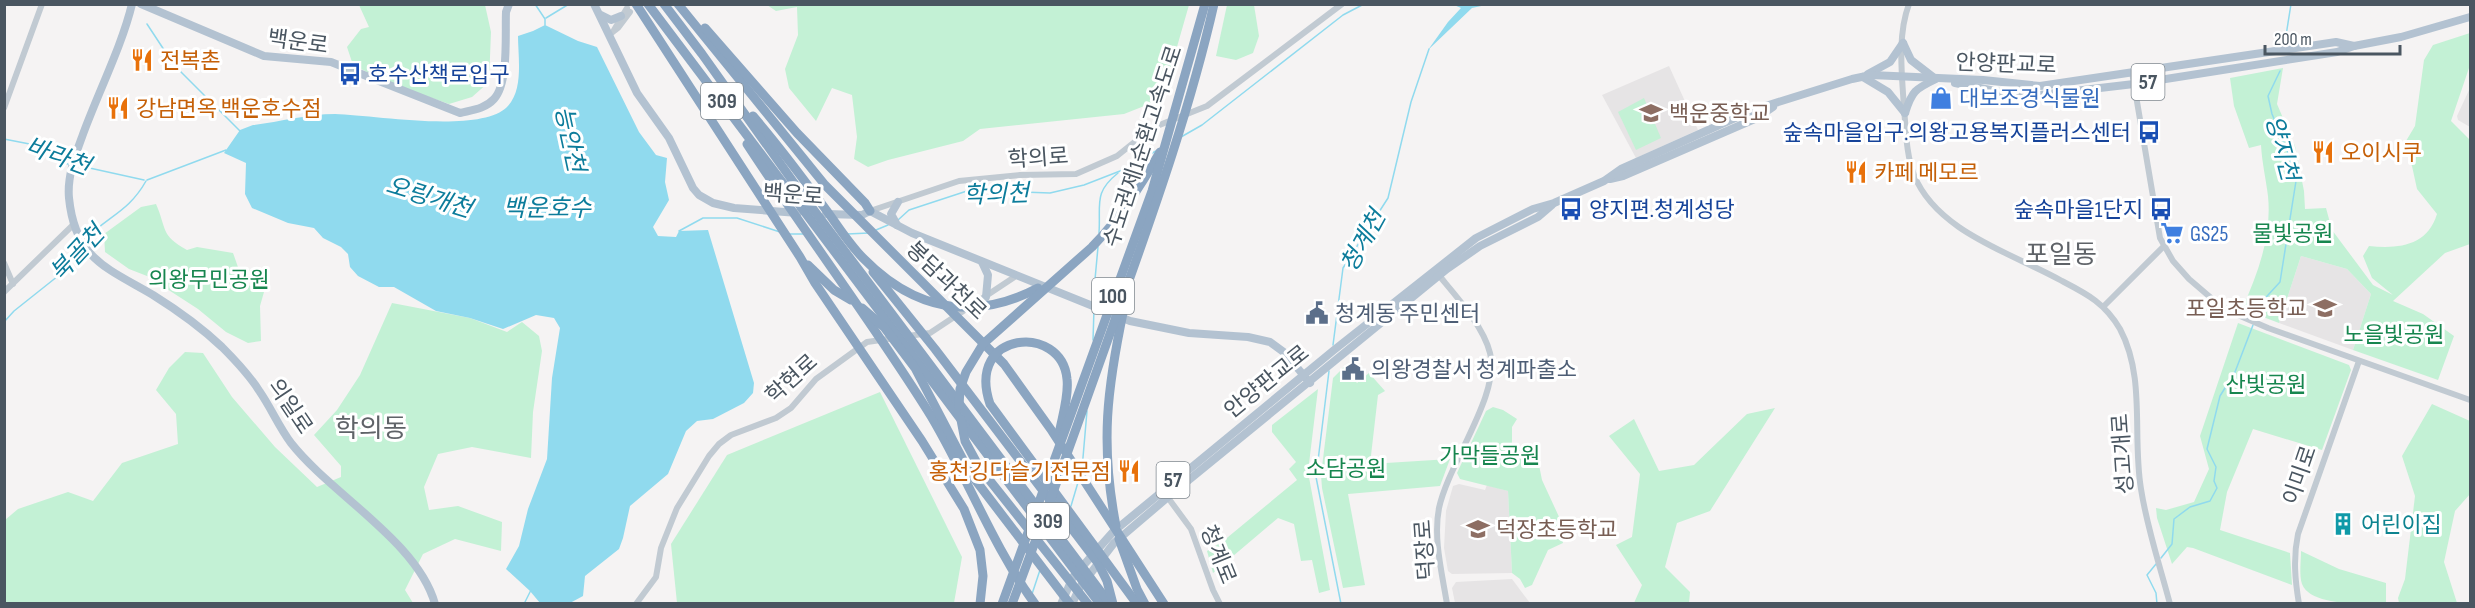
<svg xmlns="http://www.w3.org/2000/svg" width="2475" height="608" viewBox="0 0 2475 608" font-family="'Sofia Sans Condensed','Noto Sans KR',sans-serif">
<rect width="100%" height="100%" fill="#f5f3f3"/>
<g fill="#e6e4e5">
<path d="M1669 66 1698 130 1636 158 1602 95Z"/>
<path d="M2470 88V127L2458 120 2457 116Z"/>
<path d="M2301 256 2347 269 2371 294 2353 350 2279 323Z"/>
<path d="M1459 484 1485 490 1487 485 1508 491 1512 573 1452 574 1448 571 1444 548 1446 511 1453 486Z"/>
<path d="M1512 579 1530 603H1455L1452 588 1456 582Z"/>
</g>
<g fill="#c3f1d5">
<path d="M359 5H485L491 32 489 82 472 97 449 104 389 83 353 65 347 47 361 29 369 27Z"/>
<path d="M767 5H1189L1162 99 1124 114 980 129 963 141 888 160 868 167 854 159 857 137 852 95 832 88 816 121 789 88 785 69 798 35 797 7 776 11Z"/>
<path d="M1227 5H1254L1259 36 1253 53 1236 60 1216 56Z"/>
<path d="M2470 33V65L2451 121 2470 140V244L2445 253 2393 301 2423 314 2454 336 2438 380 2353 350 2371 294 2347 269 2301 256 2279 323 2242 309C2258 273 2272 236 2268 196 2266 179 2262 163 2261 145L2249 148 2234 106 2230 78 2283 68 2277 104 2295 146 2304 191 2305 209 2326 208 2332 230 2373 285 2393 295 2372 278 2363 256 2369 246C2399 249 2427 246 2437 214L2417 189 2412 166 2403 146 2415 126 2424 60 2433 45Z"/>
<path d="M1644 98 1661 138 1636 150 1618 112Z"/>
<path d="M156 204C167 229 160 235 187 250L197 247 233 253C237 263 240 278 250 286 254 289 260 290 264 292L260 306 261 341 248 343 226 332 198 309 147 276 129 269 105 252 104 234 141 207Z"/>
<path d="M392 303 470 318 507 332 522 322 539 336 542 351 533 412 531 458 472 447 438 454 424 487 429 510 458 506 502 522 501 551 455 539 423 554 405 590 413 603 5 604V520L18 509 68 492 93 501 122 463 178 444 176 414 156 390 169 368 185 352 203 353 232 397 275 447 317 487 341 477V466L314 435 337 410 360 375Z"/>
<path d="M2238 323 2349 365 2351 370 2322 450 2253 429 2227 492 2220 530 2290 553 2292 585 2193 548 2187 547 2172 564 2157 518 2156 508 2166 510 2194 502 2209 469 2200 436Z"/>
<path d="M1346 365V371L1357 383 1369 373 1385 391 1378 395 1370 464 1450 459 1440 486 1348 494 1365 585 1343 588 1322 488 1321 475 1333 378Z"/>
<path d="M1318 389 1308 472 1330 590 1319 593 1312 560 1301 561 1294 524 1278 518 1213 573 1207 551 1222 542 1297 480 1289 469 1296 462 1272 432V425Z"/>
<path d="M880 392 962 557 954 603H677L671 544 727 455Z"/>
<path d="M2432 404 2470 421V494L2455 511 2444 562 2457 603H2399L2398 598 2405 579 2415 496 2402 456Z"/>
<path d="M1493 407 1503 410 1517 419 1512 427V444L1539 465 1542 480 1560 519 1563 543 1548 550 1532 585 1525 588 1520 579 1512 573 1508 491 1460 479 1457 473 1486 411Z"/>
<path d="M1775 408 1710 511 1677 523 1665 567 1690 592 1689 603H1634L1642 585 1616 545 1632 537 1640 474 1609 436 1634 419 1659 471 1694 465 1747 414Z"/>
<path d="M2301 551 2339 569 2386 583V603C2367 604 2311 607 2302 584 2299 575 2301 561 2301 551Z"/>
</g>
<g fill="#90daee">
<path d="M1454 5H1486L1472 8 1428 50 1448 22 1461 8Z"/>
<path d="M545 25 578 41 597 47 639 132 656 155 667 158 665 182 669 200 653 227 658 236 676 237 679 231 708 230 754 383 753 393 744 403 713 419 697 421 686 431 668 474 630 506 623 538 619 549 585 576 583 596 570 603H540L530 591 506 569 519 546 528 509 547 459 552 378 560 328 554 318 536 315 503 329 470 318 436 311 394 287H379L358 276 350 267 348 254 341 247 323 238 314 228 288 223 252 208 245 194 246 163 224 153 240 130 253 125C279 122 308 114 335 114 374 115 480 134 507 107 524 90 518 57 518 36L533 31Z"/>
</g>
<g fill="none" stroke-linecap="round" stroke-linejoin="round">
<g stroke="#90daee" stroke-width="1.5">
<path d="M535 4 545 19V25"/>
<path d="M546 18 569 4"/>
<path d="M147 24 174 65 240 131"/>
<path d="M2285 42 2291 4"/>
<path d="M1181 137 1202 125 1343 15 1364 4"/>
<path d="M4 139 45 147 59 162 68 164"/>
<path d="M76 165 144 180"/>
<path d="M147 180 226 150"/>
<path d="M898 220 909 210 970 190 1050 193 1084 185 1120 171 1156 151"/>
<path d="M876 230 888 225"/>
<path d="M679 231 703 218H737L780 232"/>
<path d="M1099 233C1101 204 1093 193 1118 173"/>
<path d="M790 234H803"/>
<path d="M847 234 869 233"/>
<path d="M85 240C107 216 128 213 146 181"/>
<path d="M1093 301 1098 247"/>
<path d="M2254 320 2257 307 2280 282 2296 181 2287 150 2272 114 2268 96 2280 71"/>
<path d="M4 322 14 311 58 276 80 246"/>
<path d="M1093 340 1094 309"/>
<path d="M1333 345 1343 268 1388 198 1411 102 1429 49"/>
<path d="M1329 371 1316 477 1341 604"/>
<path d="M1082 469 1087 411"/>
<path d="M1071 506 1079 479"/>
<path d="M2161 558 2172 544 2174 519 2190 507 2210 501 2217 488 2214 481 2216 467 2207 449 2220 396 2235 372 2253 325"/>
<path d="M2156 564 2147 575 2156 593 2157 604"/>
<path d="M1032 594 1040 570"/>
<path d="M524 604 531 590"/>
</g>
<g stroke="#c1cad2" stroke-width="6">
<path d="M1909 4C1897 36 1902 75 1904 108 1906 130 1906 154 1914 175 1937 232 2012 253 2062 281 2087 294 2105 303 2120 329 2146 378 2132 436 2141 489 2147 528 2160 566 2170 604"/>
<path d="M614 30 627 8"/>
<path d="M609 35 618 28 630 12"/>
<path d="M2132 72 2160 238 2173 261 2189 279 2224 309 2268 328 2470 400"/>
<path d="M4 108 42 4"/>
<path d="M870 211 959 181 1020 175 1076 174 1117 156 1152 128 1207 106 1342 4"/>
<path d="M4 263 13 284"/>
<path d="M1437 273C1455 295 1483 325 1490 353 1501 394 1449 462 1439 508 1433 538 1442 573 1447 604"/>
<path d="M4 292 73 225"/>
<path d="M2104 306 2164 246"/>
<path d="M908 336 930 333 1016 276"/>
<path d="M1166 495 1191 529 1213 590 1220 604"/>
<path d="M636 604 656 577 661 548 677 508 709 456 719 444 731 435 776 418 791 408 816 379 867 342 895 338"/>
<path d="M2299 604C2295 580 2293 558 2298 534L2359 361"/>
</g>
<g stroke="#b3c2d1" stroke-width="8">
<path d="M132 4C122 46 97 95 82 137 75 156 67 177 69 198 75 259 107 268 153 295 177 310 202 328 222 347 236 361 250 376 260 392 271 408 279 427 291 443 331 494 418 542 435 604"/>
<path d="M141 4 264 56 331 62 460 113C472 110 485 109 494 99 509 83 505 34 506 12L509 4"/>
<path d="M594 4 637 93 669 138 693 188 699 195 713 203 734 208 798 213"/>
<path d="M601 15 611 20 621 16"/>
<path d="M1903 43 1911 60 1933 77"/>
<path d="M1868 74 1890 62 1903 43"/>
<path d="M1863 77 1888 92 1905 113"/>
<path d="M1955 83 2010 94 2040 95 2134 84 2337 52 2354 46 2401 37 2470 17"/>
<path d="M1905 113C1912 91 1915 89 1936 79"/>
<path d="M1610 179 1623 176 1757 118 1773 107"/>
<path d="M826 214 862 215 870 211 912 233 1130 321 1189 333 1248 337 1270 342 1285 353 1310 383"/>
<path d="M897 225 891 214 898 202"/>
<path d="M982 262 988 275 986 297"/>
<path d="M1061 604 1073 577 1113 532 1334 350 1476 238 1533 209 1554 203 1604 181 1621 169 1753 110 1852 79 1871 75 1983 80 2040 86 2336 42 2354 46"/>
<path d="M1072 604 1080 587 1114 543 1168 497 1447 269 1480 246 1538 217 1552 205"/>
</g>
<g stroke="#8ba5c1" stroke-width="9">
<path d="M636 4 800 257 815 283 922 441 964 509 980 550 983 576 980 604"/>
<path d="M648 4 1100 604"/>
<path d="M664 4 702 54 804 197 1110 604"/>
<path d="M678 4 825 185 1004 364 1052 431 1164 604"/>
<path d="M705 28 797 133 865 203 870 211"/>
<path d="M753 116C777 144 799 173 821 203 835 221 847 242 863 258 914 310 973 322 1038 288"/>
<path d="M747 144C807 236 873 323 931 416 968 478 992 545 1035 604"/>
<path d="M808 265 834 290 851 300"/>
<path d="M873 272 935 349 1098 563 1107 581 1113 604"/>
<path d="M862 308 884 327 915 368 970 473 1070 604"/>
<path d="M959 406 960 389 966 372 983 344 1092 247C1120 218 1140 187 1160 152"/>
<path d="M961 420 965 441 979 467 1088 604"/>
<path d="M1059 434C1062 417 1069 396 1067 379 1062 323 965 330 990 404L1137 604"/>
<path d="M1116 526C1100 444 1107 389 1124 308"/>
<path d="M1119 539 1137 589 1145 604"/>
<path d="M1002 604 1152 191 1205 4"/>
<path d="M1012 604C1050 503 1086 401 1122 300 1157 202 1191 105 1214 4"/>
</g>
</g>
<defs>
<g id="restaurant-bare" transform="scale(1.8)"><path d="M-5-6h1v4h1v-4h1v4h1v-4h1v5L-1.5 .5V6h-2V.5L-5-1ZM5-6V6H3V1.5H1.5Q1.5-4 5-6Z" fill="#e8710a" stroke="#fff" stroke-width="2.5" paint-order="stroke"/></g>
<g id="bus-bare" transform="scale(1.8)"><path d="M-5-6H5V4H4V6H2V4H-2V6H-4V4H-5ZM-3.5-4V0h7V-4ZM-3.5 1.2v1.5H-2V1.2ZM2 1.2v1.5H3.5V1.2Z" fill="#1a4fb4" stroke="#fff" stroke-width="2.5" paint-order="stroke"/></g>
<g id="shop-bare" transform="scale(1.8)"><path d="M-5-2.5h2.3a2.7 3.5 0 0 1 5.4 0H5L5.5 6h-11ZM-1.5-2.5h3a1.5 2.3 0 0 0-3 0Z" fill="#3f7fe0" stroke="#fff" stroke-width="2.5" paint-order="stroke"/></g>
<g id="school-bare" transform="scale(1.8)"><path d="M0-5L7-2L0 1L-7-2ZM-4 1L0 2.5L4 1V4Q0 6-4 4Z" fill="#8d6e63" stroke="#fff" stroke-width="2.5" paint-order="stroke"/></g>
<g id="supermarket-bare" transform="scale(1.8)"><path d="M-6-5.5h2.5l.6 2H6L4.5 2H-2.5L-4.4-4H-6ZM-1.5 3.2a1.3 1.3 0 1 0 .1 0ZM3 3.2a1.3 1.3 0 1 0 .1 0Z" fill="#3f7fe0" stroke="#fff" stroke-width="2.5" paint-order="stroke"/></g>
<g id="civic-bare" transform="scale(1.8)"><path d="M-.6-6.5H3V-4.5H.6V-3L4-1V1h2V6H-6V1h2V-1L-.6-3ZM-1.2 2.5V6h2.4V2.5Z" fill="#5c6f8a" stroke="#fff" stroke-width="2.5" paint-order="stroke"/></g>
<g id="building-bare" transform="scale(1.8)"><path d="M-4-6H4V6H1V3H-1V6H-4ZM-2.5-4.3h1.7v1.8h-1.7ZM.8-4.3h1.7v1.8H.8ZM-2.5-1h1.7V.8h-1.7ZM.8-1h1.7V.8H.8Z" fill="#0f9aa8" stroke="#fff" stroke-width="2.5" paint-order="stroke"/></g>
</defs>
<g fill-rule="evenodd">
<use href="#restaurant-bare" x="142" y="60"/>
<use href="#bus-bare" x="350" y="74"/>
<use href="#shop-bare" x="1941" y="98"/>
<use href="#restaurant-bare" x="118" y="108"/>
<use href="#school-bare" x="1651" y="113"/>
<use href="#bus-bare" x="2149" y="132"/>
<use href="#restaurant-bare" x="2323" y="152"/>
<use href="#restaurant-bare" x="1856" y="172"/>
<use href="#bus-bare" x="1571" y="209"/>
<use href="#bus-bare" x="2161" y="209"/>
<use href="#supermarket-bare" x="2172" y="233"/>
<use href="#school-bare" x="2325" y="308"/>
<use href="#civic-bare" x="1317" y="313"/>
<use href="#civic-bare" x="1353" y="369"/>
<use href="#restaurant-bare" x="1129" y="471"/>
<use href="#building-bare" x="2343" y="524"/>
<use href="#school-bare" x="1478" y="529"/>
</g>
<g text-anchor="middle" stroke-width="6" stroke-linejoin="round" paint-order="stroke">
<g fill="#fff" stroke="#808990" stroke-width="1.5">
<rect x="2131.5" y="64" width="33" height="36" rx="4.5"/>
<rect x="701" y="83" width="42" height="36" rx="4.5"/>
<rect x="1092" y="278" width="42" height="36" rx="4.5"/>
<rect x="1156.5" y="462" width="33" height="36" rx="4.5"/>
<rect x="1027" y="503" width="42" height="36" rx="4.5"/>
</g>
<g font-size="21" font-weight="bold" fill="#4a5661">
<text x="2148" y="89">57</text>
<text x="722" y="108">309</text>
<text x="1113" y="303">100</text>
<text x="1173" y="487">57</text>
<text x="1048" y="528">309</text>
</g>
<g font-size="22" fill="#4a5661" stroke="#fff">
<text transform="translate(298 41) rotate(8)" y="8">백운로</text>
<text transform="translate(2006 63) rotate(2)" y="8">안양판교로</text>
<text transform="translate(1142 146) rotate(-72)" y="8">수도권제1순환고속도로</text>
<text transform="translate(1038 157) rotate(-4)" y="8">학의로</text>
<text transform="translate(793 194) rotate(4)" y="8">백운로</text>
<text transform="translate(947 280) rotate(44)" y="8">봉담과천로</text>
<text transform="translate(791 378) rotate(-42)" y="8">학현로</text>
<text transform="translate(1266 381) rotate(-39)" y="8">안양판교로</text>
<text transform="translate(291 406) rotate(56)" y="8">의일로</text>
<text transform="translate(2122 454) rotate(-94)" y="8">성고개로</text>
<text transform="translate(2299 475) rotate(-71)" y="8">이미로</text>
<text transform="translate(1424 550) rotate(-94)" y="8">덕장로</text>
<text transform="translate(1219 554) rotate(68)" y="8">청계로</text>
</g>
<g font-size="22" fill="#c56008" stroke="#fff" text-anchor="start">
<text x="160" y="68">전복촌</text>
<text x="136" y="116">강남면옥 백운호수점</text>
<text x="2341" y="160">오이시쿠</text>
<text x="1874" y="180">카페 메모르</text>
<text x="1111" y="479" text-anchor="end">홍천깅다슬기전문점</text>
</g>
<g font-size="22" fill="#164399" stroke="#fff" text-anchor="start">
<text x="368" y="82">호수산책로입구</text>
<text x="2131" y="140" text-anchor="end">숲속마을입구.의왕고용복지플러스센터</text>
<text x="1589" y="217">양지편.청계성당</text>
<text x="2143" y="217" text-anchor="end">숲속마을1단지</text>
</g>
<g font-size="22" fill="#366cbe" stroke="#fff" text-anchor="start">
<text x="1959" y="106">대보조경식물원</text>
<text x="2190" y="241">GS25</text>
</g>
<g font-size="22" fill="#785e54" stroke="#fff" text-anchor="start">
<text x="1669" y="121">백운중학교</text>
<text x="2307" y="316" text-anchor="end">포일초등학교</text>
<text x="1496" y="537">덕장초등학교</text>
</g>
<g font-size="22" fill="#17864f" stroke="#fff">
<text x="2293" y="241">물빛공원</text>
<text x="209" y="287">의왕무민공원</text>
<text x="2394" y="342">노을빛공원</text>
<text x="2266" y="392">산빛공원</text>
<text x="1490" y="463">가막들공원</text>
<text x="1346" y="476">소담공원</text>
</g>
<g font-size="22" fill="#4e5e75" stroke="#fff" text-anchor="start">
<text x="1335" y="321">청계동 주민센터</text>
<text x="1371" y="377">의왕경찰서 청계파출소</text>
</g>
<g font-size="22" fill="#0d838f" stroke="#fff" text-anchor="start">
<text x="2361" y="532">어린이집</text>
</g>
<g font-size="24" font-style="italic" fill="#0c7c9b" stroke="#fff">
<text transform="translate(570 139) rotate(78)" y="8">능안천</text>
<text transform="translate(2282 148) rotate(75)" y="8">양지천</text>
<text transform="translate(58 156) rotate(20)" y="8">바라천</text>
<text transform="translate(996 194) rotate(-2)" y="8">학의천</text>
<text transform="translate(429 197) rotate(17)" y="8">오링개천</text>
<text x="547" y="216">백운호수</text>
<text transform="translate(1363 241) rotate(-61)" y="8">청계천</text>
<text transform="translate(77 253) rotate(-47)" y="8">북골천</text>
</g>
<g font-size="26" fill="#5f6368" stroke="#fff">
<text x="2061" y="263">포일동</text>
<text x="371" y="437">학의동</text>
</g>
</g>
<rect width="2475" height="608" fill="none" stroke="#4a5661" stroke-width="12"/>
<path d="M2265 45v9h135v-9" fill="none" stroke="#4a5661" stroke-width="3"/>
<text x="2274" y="45" font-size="18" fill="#4a5661" stroke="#ffffff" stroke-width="4.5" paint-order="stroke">200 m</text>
</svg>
